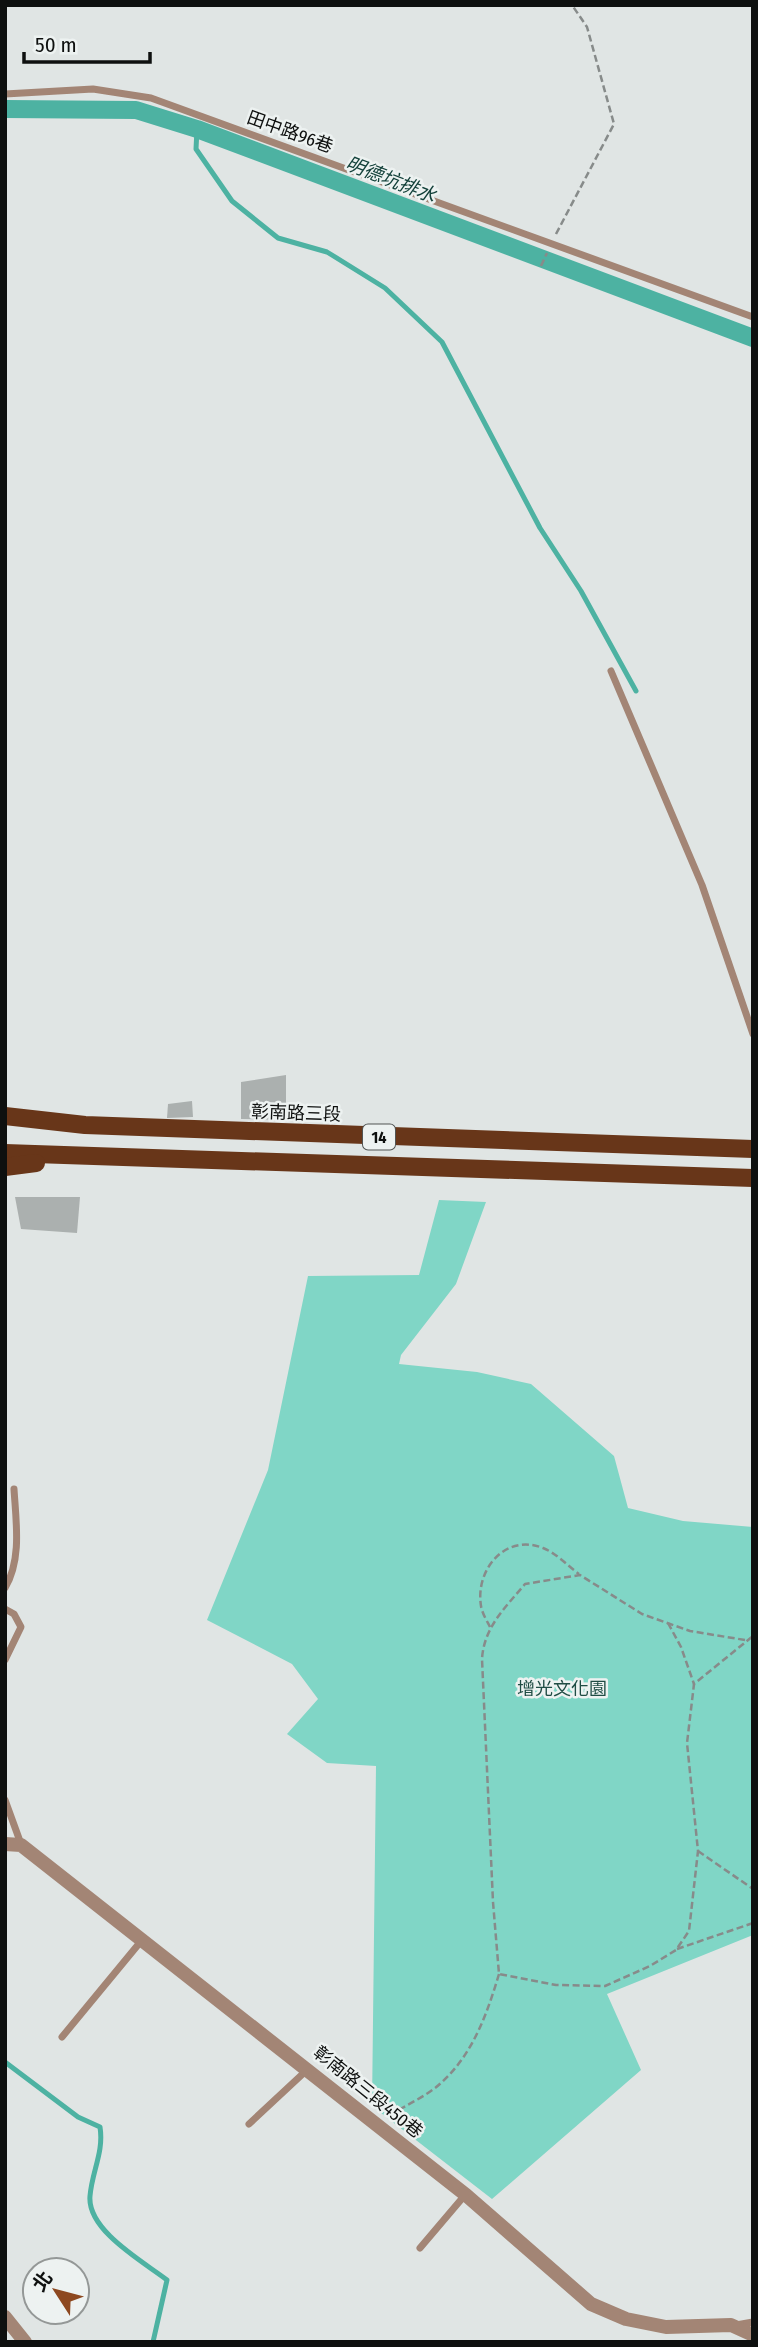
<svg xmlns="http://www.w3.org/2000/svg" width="758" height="2347" viewBox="0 0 758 2347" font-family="'Fira Sans Condensed','Noto Sans TC',sans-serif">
<rect width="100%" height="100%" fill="#e0e5e4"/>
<path fill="#80d6c6" d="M439 1200 486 1202 456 1284 401 1355 399 1364 477 1372 531 1384 614 1456 628 1508 683 1521 753 1527V1935L607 1994 641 2070 492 2199 372 2106 376 1766 327 1763 287 1734 318 1699 292 1664 207 1620 268 1470 308 1276 419 1275Z"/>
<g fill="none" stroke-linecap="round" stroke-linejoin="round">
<g stroke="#4db2a2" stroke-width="5">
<path d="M197 129 196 149 232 201 278 238 327 252 385 288 442 342 540 528 581 591 636 691"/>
<path d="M5 2062 78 2117 100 2127C104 2152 92 2171 90 2196 87 2230 142 2261 167 2280L153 2342"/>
</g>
<path stroke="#4db2a2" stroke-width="18" d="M5 109 136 110 197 129 753 338"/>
</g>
<g fill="#abb0af">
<path d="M286 1075V1120L241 1119V1082Z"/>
<path d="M192 1101 193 1117 167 1118 168 1104Z"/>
<path d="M15 1197H80L77 1233 21 1229Z"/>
</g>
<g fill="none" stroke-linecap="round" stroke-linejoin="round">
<g stroke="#878b8a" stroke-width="2.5" stroke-dasharray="7 3.5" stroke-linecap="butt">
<path d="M556 234 614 124 587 27 572 5"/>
<path d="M541 266 547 253"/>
<path d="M668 1623 681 1647 694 1684"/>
<path d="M490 1627C487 1621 482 1613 481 1606 475 1570 505 1533 543 1548 556 1553 568 1566 579 1574"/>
<path d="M745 1640 690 1631 642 1614 580 1575 525 1584C505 1608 484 1627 482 1659L493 1902 499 1974 556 1985 605 1986 650 1966 676 1950 689 1931 698 1851 687 1743 694 1684 753 1636"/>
<path d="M698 1851 753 1889"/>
<path d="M677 1949 753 1923"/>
<path d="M390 2115C406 2105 427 2096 441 2083 473 2054 487 2014 499 1974"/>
</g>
<g stroke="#a38575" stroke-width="7">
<path d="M5 94 93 89 151 98 753 317"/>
<path d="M611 671 702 885 753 1034"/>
<path d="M5 1588C22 1559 16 1522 14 1489"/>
<path d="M5 1609 14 1614 21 1627 5 1660"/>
<path d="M5 1800 21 1844"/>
<path d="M62 2037 142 1940"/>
<path d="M249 2124 308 2069"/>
<path d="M420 2248 465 2195"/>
<path d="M736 2325 753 2322"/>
</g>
<g stroke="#a38575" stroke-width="14">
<path d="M5 1844 21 1845 466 2195 591 2304 626 2319 666 2327 731 2325 753 2335"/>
<path d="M5 2317 25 2342"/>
</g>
<g stroke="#683619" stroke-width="18">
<path d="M5 1116 85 1125 753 1149"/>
<path d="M5 1153 753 1178"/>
<path d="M5 1167 36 1163"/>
</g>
</g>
<g text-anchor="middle" stroke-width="5" stroke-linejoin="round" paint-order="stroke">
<rect fill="#edf2f1" stroke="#515453" stroke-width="2" x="363" y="1124.5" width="32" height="25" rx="5"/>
<g font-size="16" font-weight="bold" fill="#0e100f">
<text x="379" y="1143">14</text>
</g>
<g font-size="18" fill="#0e100f" stroke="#edf2f1">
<text transform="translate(290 132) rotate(20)" y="6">田中路96巷</text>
<text transform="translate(296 1113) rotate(2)" y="6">彰南路三段</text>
<text transform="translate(368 2092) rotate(39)" y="6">彰南路三段450巷</text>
</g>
<g font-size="18" fill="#204d45" stroke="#edf2f1">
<text x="562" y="1695">增光文化園</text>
</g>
<g font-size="19" font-style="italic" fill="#13413a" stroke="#edf2f1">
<text transform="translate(391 179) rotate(21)" y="7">明德坑排水</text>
</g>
</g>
<rect width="758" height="2347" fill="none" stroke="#0e100f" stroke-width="14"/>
<g transform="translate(56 2291) rotate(306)"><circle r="33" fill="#edf2f1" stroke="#949897" stroke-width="2"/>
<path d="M0-5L12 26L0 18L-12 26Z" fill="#8d481f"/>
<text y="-10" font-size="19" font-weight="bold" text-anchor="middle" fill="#0e100f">北</text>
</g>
<path d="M24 52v10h126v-10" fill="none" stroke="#0e100f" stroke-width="3.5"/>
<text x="35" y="52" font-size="21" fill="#0e100f" stroke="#edf2f1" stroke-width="5" paint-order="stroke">50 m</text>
</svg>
